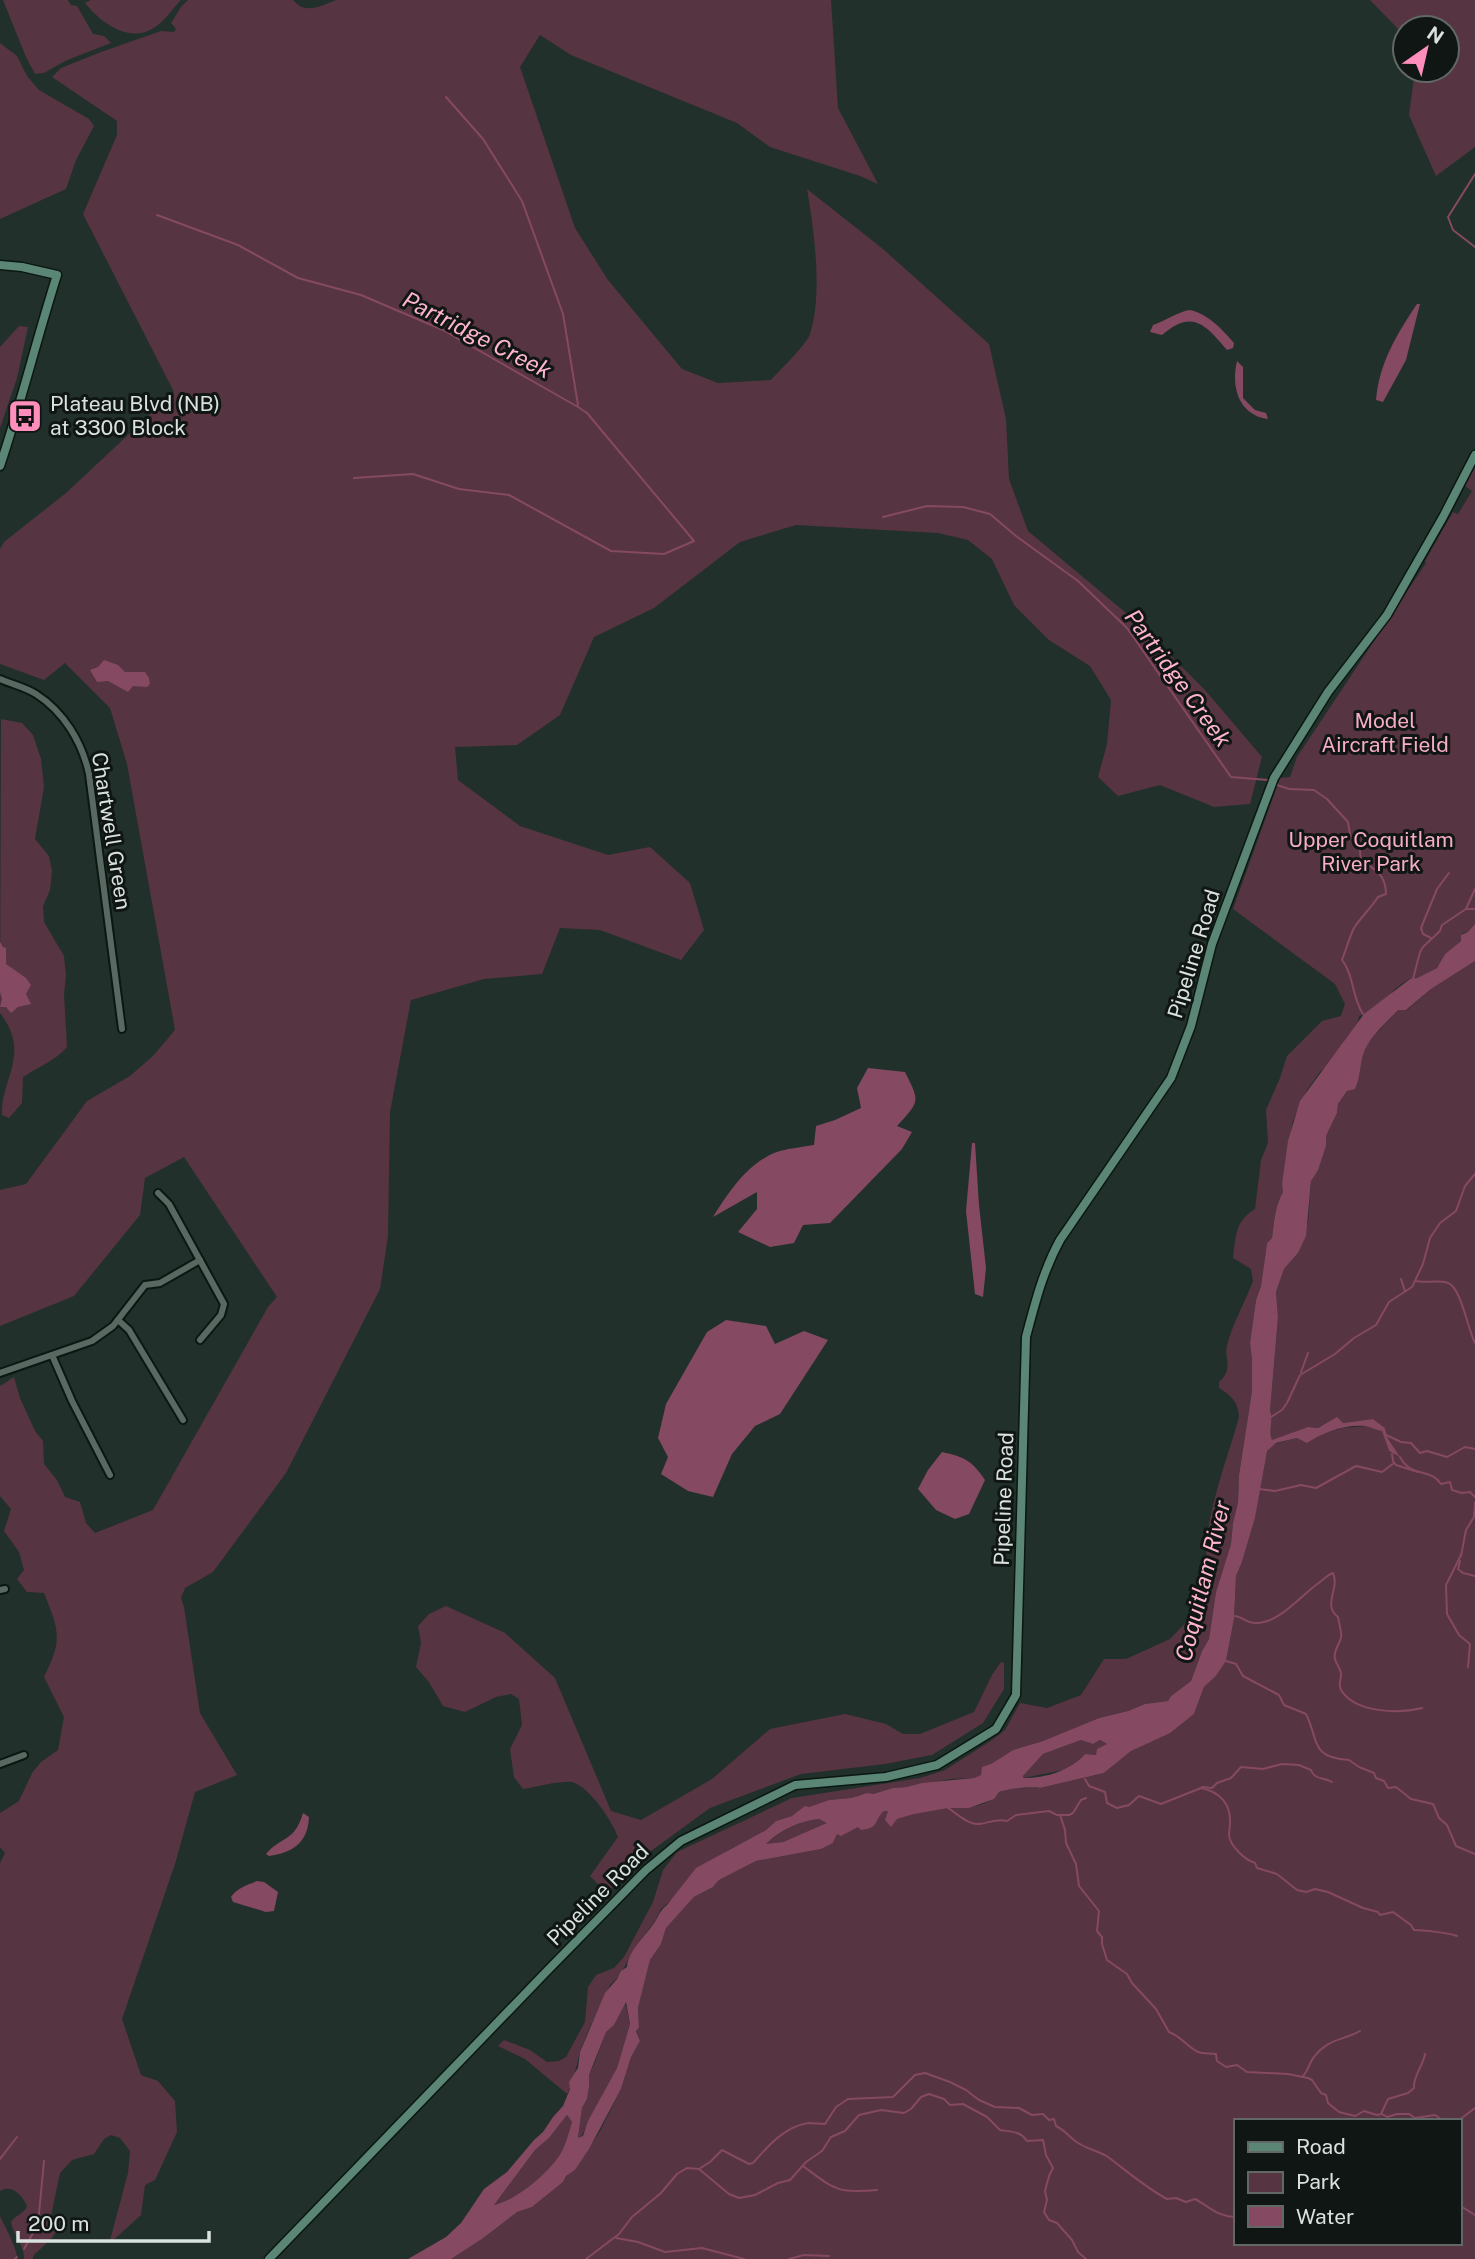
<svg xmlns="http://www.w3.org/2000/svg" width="1475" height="2259" viewBox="0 0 1475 2259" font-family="'Public Sans',sans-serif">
<rect width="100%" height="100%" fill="#21302a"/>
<g fill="#573441" fill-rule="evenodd">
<path d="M3 0H68L71 5 77 6 93 34 104 36 111 43 65 61 44 73 35 74 26 57Z"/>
<path d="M91 0H181C173 8 167 18 158 25 132 46 102 24 85 3Z"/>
<path d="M188 0H293C305 15 321 6 336 0H831L838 108 878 184 860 176 770 147 737 123 571 55 540 35 520 67 575 228 608 280 682 369 718 383 771 380C780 370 806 345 810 334 823 294 814 230 807 189L883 249 989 344 1006 419 1009 479 1028 531 1138 623 1205 690 1262 757 1250 804 1214 807 1160 785 1118 796 1098 777 1107 744 1111 700 1090 666 1049 640 1014 605 992 559 968 540 938 533 796 525 740 542 654 608 594 637 560 715 517 745 455 747 458 780 520 826 608 855 650 847 690 883 704 930 681 960 600 930 560 928 542 974 484 979 411 1000 390 1112 388 1236 380 1289 286 1473 213 1572 185 1588 181 1598 184 1607 200 1713 237 1775 195 1792 175 1864 122 2019 141 2075 158 2081 175 2101 177 2132 155 2180 145 2185 141 2215 109 2244 128 2173 130 2151 120 2138 111 2135 104 2139 94 2154 72 2160 60 2173 51 2216 57 2230 52 2238 33 2256V2259H24C25 2246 13 2235 11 2222 15 2215 24 2214 27 2206 22 2195 12 2184 0 2191V1863L5 1853 0 1847V1813L19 1801 32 1773 41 1762 58 1750 64 1717 44 1677C63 1639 59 1631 44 1593L27 1592 17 1579 24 1570 19 1552 4 1531 11 1509 0 1496V1386L14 1377 20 1398 35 1431 43 1441 44 1464 57 1480 65 1497 80 1502 86 1523 95 1533 153 1510 268 1307 277 1297 184 1157 145 1178 140 1215 74 1296 0 1326V1190L26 1184 87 1101 130 1076 153 1056 175 1030 127 764 110 708 65 663 44 680 0 664V549L4 542 66 493 174 392 83 214 117 135V121L52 77 61 68 101 52 161 31 174 32 176 29 171 23 181 7Z"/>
<path d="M1370 0H1475V147L1436 176 1409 115 1415 70H1447V28H1405V36Z"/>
<path d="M0 43 17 56 27 76 39 90 89 119 94 126 76 160 66 189 0 219Z"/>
<path d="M19 326 28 327 17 378 0 428V347Z"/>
<path d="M1475 467V924L1469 932 1463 933 1461 941 1445 954 1437 968 1417 978 1409 979 1396 988 1375 1011 1359 1016 1358 1022 1328 1065 1320 1072 1307 1090 1293 1121 1282 1184 1283 1192C1275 1206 1274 1222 1272 1238L1267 1243 1261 1286 1256 1300 1250 1343 1252 1360V1391L1239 1475 1238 1501 1233 1523 1231 1544 1216 1592 1209 1639 1202 1651 1191 1681 1171 1696 1168 1701 1145 1704 1128 1711 1099 1718 1043 1741 1013 1750 982 1770 981 1775 974 1778 951 1779 908 1787 893 1788 873 1794 859 1795 851 1798 829 1800 809 1807 792 1816 776 1821 766 1830 727 1851 661 1909C655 1923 647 1931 639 1942 628 1956 625 1973 610 1985 601 2006 587 2031 580 2052 577 2063 573 2085 567 2094L525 2059 498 2046 504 2040 530 2050 547 2062 559 2061 566 2057 585 2022 588 1987 596 1975 614 1968 624 1957 653 1902 663 1870 677 1852 792 1798 920 1778 945 1770 992 1740 1005 1730 1020 1703 1047 1708 1081 1695 1104 1659H1126L1170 1639 1189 1619 1204 1576 1209 1571C1197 1535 1229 1455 1239 1417 1238 1402 1232 1396 1219 1388V1382C1234 1368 1224 1360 1227 1345 1233 1323 1245 1302 1253 1281L1251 1269 1233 1258C1236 1236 1235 1221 1255 1209L1261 1160 1268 1143 1266 1110 1280 1078 1287 1056 1322 1021 1341 1016 1345 1004 1335 984 1233 909 1280 778 1290 777 1297 757 1426 563 1425 561 1453 512 1458 514 1472 491 1465 486Z"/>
<path d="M1 719 22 723 33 735 41 759 44 787 35 839 49 856 52 871 50 890 43 906 44 922 64 956 66 976 64 994 67 1047C55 1061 38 1067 23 1077L22 1103 9 1118 2 1115C0 1080 32 1054 0 1013Z"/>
<path d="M1475 961V2259H451L482 2239 517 2212 532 2207 563 2182 566 2176 575 2170 600 2131 621 2089 631 2057 640 2041 636 2030 639 2027 638 2008 650 1960 661 1944 666 1928 694 1897 713 1887 719 1880 756 1861 821 1849 833 1843 837 1834 858 1827 884 1811 887 1810 897 1819C913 1814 931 1808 947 1808 965 1808 988 1808 999 1792 1008 1789 1031 1786 1040 1788L1104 1773 1131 1751 1194 1714 1204 1687 1216 1676 1226 1661 1234 1619 1236 1576 1242 1562 1255 1518 1263 1467 1267 1451 1271 1445 1297 1438H1316L1321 1434 1343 1428 1367 1426 1382 1430 1389 1451 1399 1456 1387 1437 1385 1428 1373 1419 1343 1423 1333 1421 1318 1428 1308 1427 1272 1441C1268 1431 1274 1421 1270 1411L1278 1317 1276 1292 1284 1269 1298 1253 1308 1222 1311 1181 1326 1146V1136L1337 1113 1338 1104 1347 1091C1365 1082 1357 1061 1367 1045 1375 1033 1388 1022 1398 1010H1407L1431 989ZM1235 2121H1459V2243H1235Z"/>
<path d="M446 1606 505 1633 555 1678 611 1811 641 1820 712 1779 770 1729 845 1714 886 1724 903 1734H920L974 1712 992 1675 1001 1662 1004 1663V1689L983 1723 932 1755 885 1764 801 1774 710 1808 644 1856 607 1893 590 1876 618 1837C612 1821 590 1787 572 1782 562 1780 535 1787 523 1789L514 1777 510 1749 522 1725 519 1699 511 1694 496 1697 465 1712 443 1706 429 1682 416 1667 421 1643 418 1626 429 1614Z"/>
<path d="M1081 1740 1093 1744 1100 1740 1107 1744 1096 1755 1085 1754 1069 1769 1023 1778V1776L1043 1754Z"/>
<path d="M819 1819 828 1823 783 1842 765 1845C781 1830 799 1821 819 1819Z"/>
<path d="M625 2002 630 2024 617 2068 580 2139 578 2138 582 2108 587 2099 589 2087V2075L595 2062 606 2031 614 2025Z"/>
<path d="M567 2115 572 2122C569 2130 567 2140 563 2149 553 2171 518 2199 494 2205L535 2150 549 2138Z"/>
<path d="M0 2216C5 2227 18 2250 17 2259H0Z"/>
</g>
<g fill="#854961" fill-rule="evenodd">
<path d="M1417 304H1420L1406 360 1383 402 1376 400C1379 363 1397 334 1417 304Z"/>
<path d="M1189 310C1206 312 1223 330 1234 343L1233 348 1227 350C1205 324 1192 309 1162 335L1150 332 1153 325C1165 321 1178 312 1189 310Z"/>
<path d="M1237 361 1243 367V398L1255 410 1266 413 1268 419C1238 415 1231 386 1237 361Z"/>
<path d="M104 660 118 665 125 672H145L149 678 150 684 147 687 133 686 128 692 108 681 97 682 90 670 98 667Z"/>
<path d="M1475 924V961L1431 989 1406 1010H1398C1386 1023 1368 1038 1363 1055 1360 1066 1360 1078 1355 1089L1347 1091 1338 1104 1337 1113 1326 1136V1146L1318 1170 1311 1181 1306 1236 1298 1253 1284 1269 1276 1292 1278 1317 1270 1411C1274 1421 1268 1430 1272 1440L1308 1427 1318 1428 1337 1417 1343 1423 1373 1419 1385 1428 1387 1437 1400 1457 1389 1451 1382 1431C1376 1430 1371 1427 1365 1426 1345 1424 1322 1433 1307 1443L1297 1438 1276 1443 1267 1451 1255 1518 1242 1562 1236 1576 1234 1619 1226 1661 1216 1676 1204 1687 1194 1714 1170 1733 1131 1751 1104 1773 1040 1788C1031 1786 1007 1789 999 1792L994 1799 969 1808H948L914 1814 897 1819 891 1827 885 1820 888 1811H884C873 1821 880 1828 861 1830L858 1827 841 1836 837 1834 833 1843 821 1849 756 1861 719 1880 713 1887 694 1897 666 1928 661 1944 650 1960 638 2008 639 2027 636 2031 640 2041 631 2057 621 2089 589 2149 575 2170 566 2176 563 2182 532 2207 517 2212 482 2239 451 2259H408L446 2237 461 2223 484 2189 507 2172 534 2140 543 2132 553 2117 563 2106 570 2089 569 2082 578 2068 580 2052 605 1993 617 1979 621 1971 627 1967C629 1949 645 1937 654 1923 659 1916 660 1910 667 1905L696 1868 766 1830 776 1821 792 1816 805 1806 809 1807 829 1800 851 1798 867 1793 873 1794 893 1788 907 1787 922 1783 974 1778 981 1775 982 1767 991 1764 1013 1750 1043 1741 1099 1718 1128 1711 1145 1704 1168 1701 1171 1696 1191 1681 1202 1651 1209 1639 1216 1592 1231 1544 1233 1523 1238 1502 1239 1475 1252 1391V1360L1250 1343 1256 1300 1261 1286 1267 1243 1272 1238C1274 1222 1275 1206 1283 1192L1282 1184 1288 1141 1300 1101 1364 1014 1410 979 1417 978 1437 968 1445 954 1461 941V935L1468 932ZM1081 1740 1093 1744 1100 1740 1107 1744 1097 1749 1096 1755 1085 1754C1070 1771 1046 1778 1023 1778V1776L1043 1754ZM819 1819 827 1823 783 1842 766 1844C780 1830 800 1821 819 1819ZM626 2002 630 2024 617 2068 588 2121 583 2136 578 2138 582 2108 587 2099 589 2087V2075L606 2032 614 2025ZM567 2115 572 2122C569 2131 567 2140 563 2149 553 2170 517 2200 494 2205L535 2150 549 2138Z"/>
<path d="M0 942 3 947 6 948V964L26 978 31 985 26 994 31 1004 18 1007 11 1013 6 1007H0L2 999 0 992Z"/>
<path d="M868 1068 905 1072C920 1102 920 1101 897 1126L912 1132 902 1149 830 1223 803 1225 794 1243 770 1247 738 1232 757 1209V1192L713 1217C729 1191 750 1160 780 1151 791 1148 803 1147 814 1145L816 1126 835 1120 861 1108 857 1088Z"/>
<path d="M972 1143H975L979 1205 986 1268 983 1297 975 1294 966 1211Z"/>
<path d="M726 1320 766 1326 775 1344 804 1331 828 1340 780 1414 755 1426 732 1454 713 1497 688 1491 661 1474 668 1457 658 1438 666 1404 707 1332Z"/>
<path d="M942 1452C965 1457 972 1461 985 1480L969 1514 955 1519 936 1510 918 1489 928 1470Z"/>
<path d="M303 1813 309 1817C308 1843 292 1853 269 1856L266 1854C281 1836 294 1843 303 1813Z"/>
<path d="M257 1881 264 1882 278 1892 274 1911 266 1912 233 1902 231 1897C237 1888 247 1885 257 1881Z"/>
</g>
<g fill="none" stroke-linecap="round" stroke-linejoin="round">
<g stroke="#854961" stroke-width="2">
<path d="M446 97 483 139 522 201 563 314 578 405"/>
<path d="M1475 174 1448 217 1453 230 1475 247"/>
<path d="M157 215 238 245 298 278 361 295 443 330 578 407 587 413 694 541 664 554 611 551 509 495 459 489 413 474 354 478"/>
<path d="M883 517 927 506 963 507 990 514 1016 536 1078 581 1127 628 1231 777 1268 780"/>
<path d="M1277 785 1289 789 1314 790 1327 799 1348 822 1350 835 1360 851 1361 862C1376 868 1386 876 1386 894L1378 897C1371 908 1361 917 1354 928 1349 938 1346 950 1342 960 1354 975 1352 998 1363 1014"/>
<path d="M1466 909H1475"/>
<path d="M1431 938 1423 934 1421 928 1437 889 1449 873"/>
<path d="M1413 979 1420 952 1423 947 1440 931 1442 925 1466 909 1475 889"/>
<path d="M1401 1279 1405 1291"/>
<path d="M1415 1281C1425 1283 1440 1280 1448 1283 1461 1287 1468 1330 1475 1343"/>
<path d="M1301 1372 1308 1353"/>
<path d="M1271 1417 1282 1410 1287 1403 1300 1375 1335 1354 1354 1338 1376 1325 1389 1302 1412 1287 1423 1264 1430 1238 1440 1223 1456 1211 1465 1186 1475 1174"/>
<path d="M1386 1435 1401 1442 1411 1443 1420 1453 1427 1451 1447 1457 1465 1447 1475 1449"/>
<path d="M1392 1454 1393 1461 1396 1465 1418 1472"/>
<path d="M1400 1457C1412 1479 1430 1467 1441 1484L1450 1482 1452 1490 1462 1493 1470 1492 1475 1497"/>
<path d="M1259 1489 1275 1491 1301 1485 1316 1488 1356 1466 1382 1472 1394 1463"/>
<path d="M1461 1555 1446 1585 1447 1614 1459 1635 1470 1644 1468 1667"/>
<path d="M1461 1556 1466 1530 1474 1517 1475 1502"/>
<path d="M1460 1561 1458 1569 1463 1573 1475 1576"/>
<path d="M1235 1616C1243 1617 1247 1623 1255 1623 1279 1624 1301 1595 1320 1582 1325 1578 1327 1575 1333 1573 1340 1589 1322 1605 1338 1617 1339 1623 1342 1633 1341 1638 1339 1645 1333 1651 1335 1659 1336 1664 1341 1669 1341 1674 1341 1681 1338 1683 1341 1690 1355 1713 1399 1714 1422 1708"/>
<path d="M1226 1661 1236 1664 1243 1676 1279 1695 1284 1705 1306 1714C1319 1740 1310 1758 1349 1760L1359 1767 1374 1773 1376 1778 1384 1781 1388 1788 1396 1787 1411 1799 1433 1804 1439 1818 1447 1825 1456 1846 1475 1854"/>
<path d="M1085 1779 1089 1786 1105 1792 1107 1803 1117 1808 1129 1805 1139 1796 1161 1804 1201 1788C1220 1792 1231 1804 1230 1823 1230 1827 1229 1831 1229 1835 1230 1846 1245 1860 1255 1863L1257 1868 1277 1874 1297 1890 1306 1892 1315 1889 1328 1892 1363 1908 1378 1912 1380 1915 1393 1912 1411 1925 1414 1930C1423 1930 1449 1933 1457 1936"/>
<path d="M1202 1787 1212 1788 1217 1783 1231 1778 1241 1767 1263 1769 1282 1764 1299 1765 1311 1770C1314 1780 1324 1777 1332 1782"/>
<path d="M948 1808C956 1813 968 1825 979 1824 990 1823 996 1818 1007 1821L1016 1815 1049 1811 1057 1815H1069L1073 1813 1081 1800 1086 1798"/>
<path d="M1060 1815 1065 1830 1066 1843 1076 1864 1079 1886 1099 1911 1097 1931 1102 1937V1944L1107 1960 1127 1974 1132 1983 1156 2009 1169 2032C1181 2036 1187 2047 1198 2052 1204 2054 1210 2053 1216 2054L1217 2061 1226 2067 1237 2065 1247 2072 1288 2074 1308 2078 1312 2080 1321 2093 1326 2095 1328 2103 1339 2112 1355 2116 1364 2111 1377 2115 1382 2114 1387 2117 1397 2114H1409L1415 2118 1435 2115 1444 2121"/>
<path d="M1302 2077C1309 2071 1308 2064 1314 2057 1329 2038 1342 2041 1360 2031"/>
<path d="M1381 2114 1388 2099 1408 2093 1414 2088C1413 2076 1423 2066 1425 2054"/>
<path d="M1452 2121H1453"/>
<path d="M1458 2121 1475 2108"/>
<path d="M0 2159 17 2137"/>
<path d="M803 2166C834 2189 837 2194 877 2190"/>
<path d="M699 2169 710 2162 722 2150 749 2164 753 2163C768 2146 784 2127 808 2123 814 2123 820 2124 825 2124L836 2107 848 2099 893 2097 915 2075 925 2073 950 2082 966 2090 979 2100 995 2107 1019 2108 1032 2115 1043 2114 1049 2120 1054 2119 1056 2126C1065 2130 1070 2138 1078 2143 1087 2149 1099 2151 1108 2157 1128 2172 1145 2187 1167 2199L1176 2198 1186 2202 1195 2199C1210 2207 1216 2216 1235 2217"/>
<path d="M1459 2202 1462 2207 1475 2215"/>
<path d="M616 2238 638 2242 665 2252 702 2248 744 2259"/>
<path d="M24 2249 38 2224 44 2161"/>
<path d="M15 2259 17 2257"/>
<path d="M586 2259 619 2234 632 2217 661 2193 677 2174 687 2168 699 2169 729 2194 739 2198 755 2195 778 2183 790 2180 806 2162 822 2151 831 2137 845 2131 859 2115 881 2110 904 2113 911 2109 921 2097 929 2094 944 2099 950 2105 963 2104 987 2117 1000 2130C1012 2132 1020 2131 1027 2141L1043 2140 1046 2155 1053 2168 1049 2176 1045 2191 1047 2200 1044 2212 1049 2220 1057 2223 1072 2240 1078 2252 1086 2259"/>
<path d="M789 2259 804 2255 829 2256"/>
</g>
<g stroke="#0a1712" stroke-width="10">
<g id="street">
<path d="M0 679C11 684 25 687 36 694 64 712 82 742 89 774L122 1029"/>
<path d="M158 1193 169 1204 224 1304 221 1315 200 1340"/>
<path d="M118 1320 129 1330 183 1420"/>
<path d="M52 1355 72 1401 110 1475"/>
<path d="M0 1373 92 1341 113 1326 145 1285 160 1283 200 1260"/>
<path d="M0 1590 5 1589"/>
<path d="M0 1764 24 1755"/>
</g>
</g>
<g stroke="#0a1712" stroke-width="11">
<g id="secondary">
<path d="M0 265 22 267 57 275C37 338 21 403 0 466"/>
<path d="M269 2259 547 1971 646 1870 681 1841 795 1785 886 1777 937 1765 996 1729 1016 1695 1026 1337C1035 1303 1043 1271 1060 1240L1171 1078 1191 1026 1212 944 1274 778 1328 692 1387 615 1443 517 1475 455"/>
</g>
</g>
<use href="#street" stroke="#596962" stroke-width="6"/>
<use href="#secondary" stroke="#5b8575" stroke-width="8"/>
</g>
<defs>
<g id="bus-square" transform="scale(1.75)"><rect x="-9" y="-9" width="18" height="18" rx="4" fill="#fe8ebb" stroke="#101613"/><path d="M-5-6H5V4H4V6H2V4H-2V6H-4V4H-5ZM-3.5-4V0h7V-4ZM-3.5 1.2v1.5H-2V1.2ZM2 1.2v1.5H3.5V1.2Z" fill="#111"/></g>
</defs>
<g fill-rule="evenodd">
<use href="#bus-square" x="25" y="416"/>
</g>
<g text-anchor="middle" stroke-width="6" stroke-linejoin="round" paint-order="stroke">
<g font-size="21" fill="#dae2df" stroke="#101613" text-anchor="start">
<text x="50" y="411">Plateau Blvd (NB)<tspan x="50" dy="24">at 3300 Block</tspan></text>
</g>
<g font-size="21" fill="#f6abc7" stroke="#101613">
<text x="1385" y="728">Model<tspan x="1385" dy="24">Aircraft Field</tspan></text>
<text x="1371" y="847">Upper Coquitlam<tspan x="1371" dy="24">River Park</tspan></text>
</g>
<g font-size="21" fill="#dae2df" stroke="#101613">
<text transform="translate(111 831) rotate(81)" y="7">Chartwell Green</text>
<text transform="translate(1194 954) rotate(-73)" y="7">Pipeline Road</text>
<text transform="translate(1004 1499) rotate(-88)" y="7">Pipeline Road</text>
<text transform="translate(598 1895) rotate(-45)" y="7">Pipeline Road</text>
</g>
<g font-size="23" font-style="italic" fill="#feb3cf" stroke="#101613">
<text transform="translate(477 335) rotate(27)" y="8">Partridge Creek</text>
<text transform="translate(1178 678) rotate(54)" y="8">Partridge Creek</text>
<text transform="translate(1203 1581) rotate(-76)" y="8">Coquitlam River</text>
</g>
</g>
<rect x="1234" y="2119" width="228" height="126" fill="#101613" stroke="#616865" stroke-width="2"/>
<rect x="1248" y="2142" width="35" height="10" fill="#5b8575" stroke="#616865" stroke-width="2"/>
<text x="1296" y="2154" font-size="21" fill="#dae2df">Road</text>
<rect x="1248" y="2172" width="35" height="21" fill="#573441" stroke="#616865" stroke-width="2"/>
<text x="1296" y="2189" font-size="21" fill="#dae2df">Park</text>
<rect x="1248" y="2206" width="35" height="21" fill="#854961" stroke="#616865" stroke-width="2"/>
<text x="1296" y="2224" font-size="21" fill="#dae2df">Water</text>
<g transform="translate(1426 49) rotate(34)"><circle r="33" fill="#101613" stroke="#616865" stroke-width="2"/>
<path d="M0-5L12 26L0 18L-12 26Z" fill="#fe8ebb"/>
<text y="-10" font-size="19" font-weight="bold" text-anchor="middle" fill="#dae2df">N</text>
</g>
<path d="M18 2231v10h191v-10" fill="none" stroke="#dae2df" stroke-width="3.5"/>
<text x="28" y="2231" font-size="21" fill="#dae2df" stroke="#101613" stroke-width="5" paint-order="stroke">200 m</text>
</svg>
